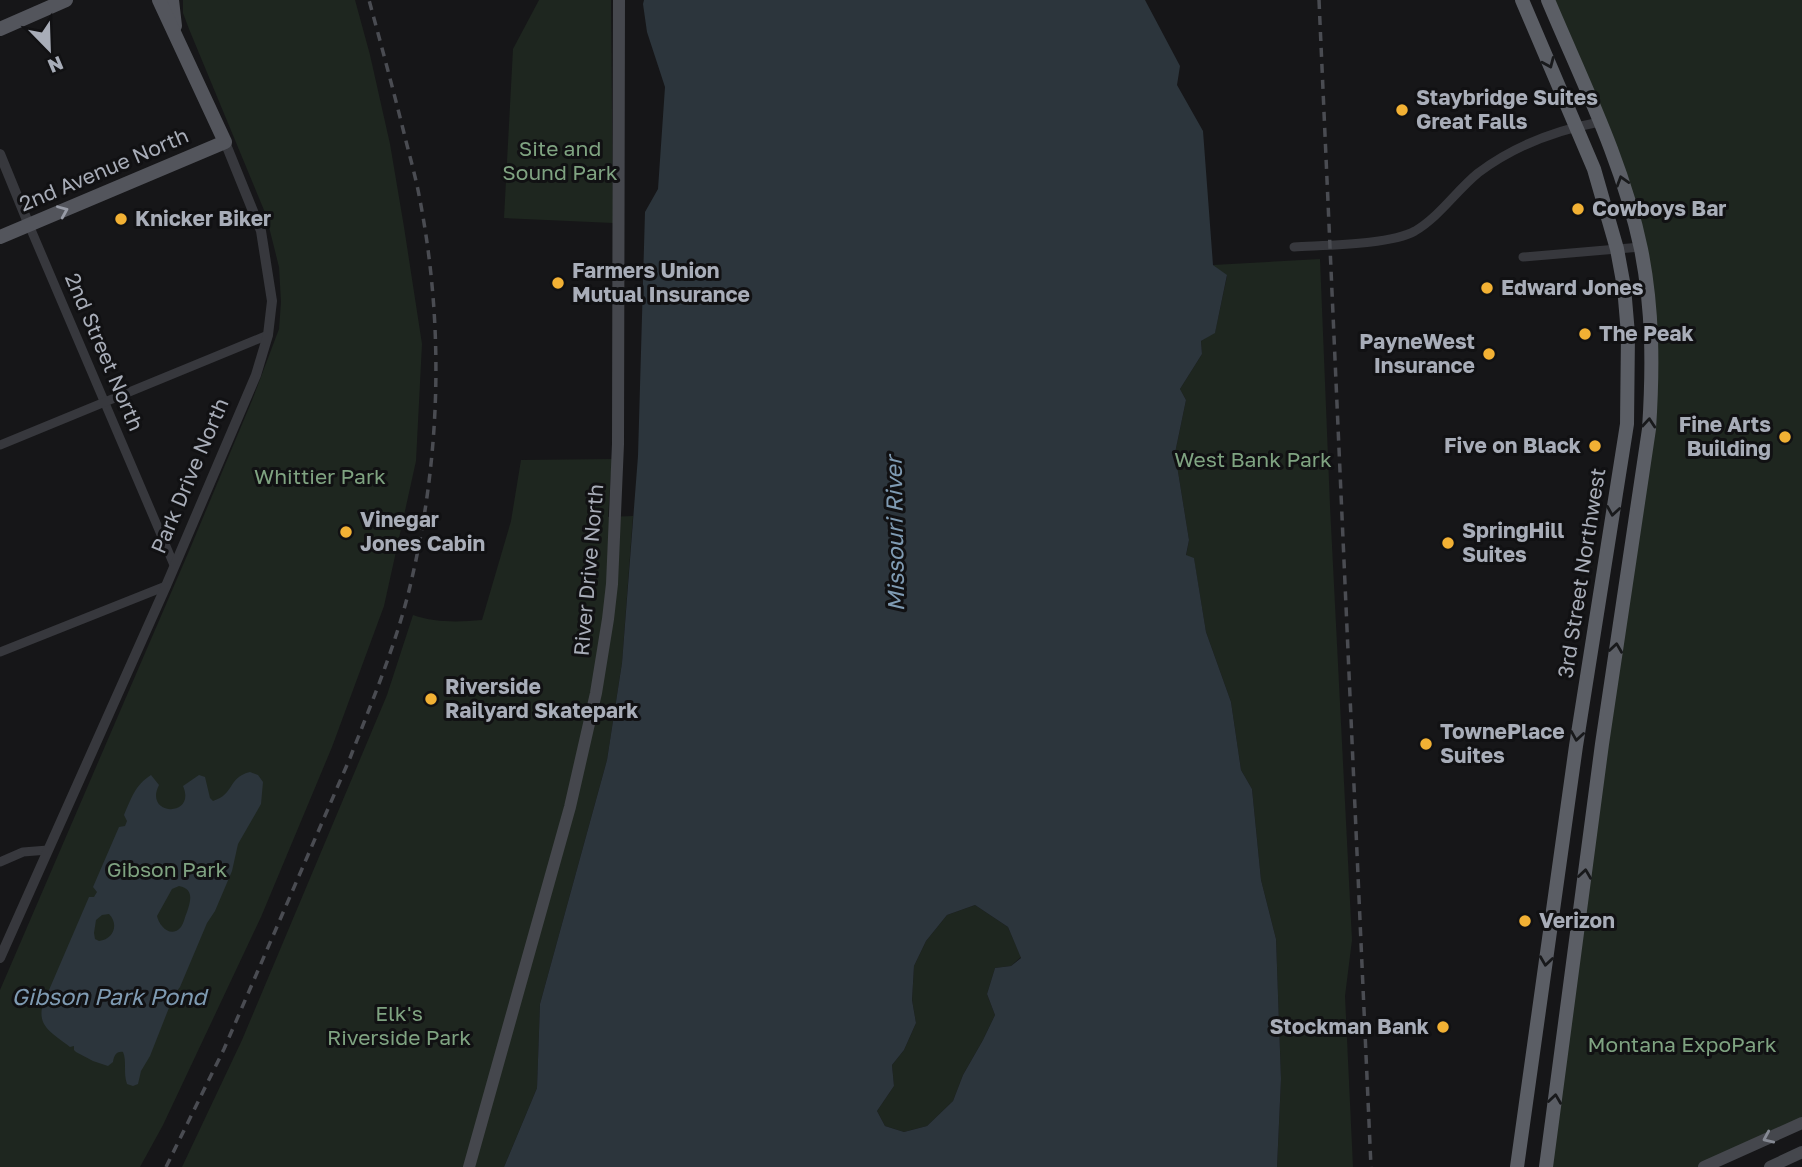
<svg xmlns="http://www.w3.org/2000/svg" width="1802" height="1167" viewBox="0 0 1802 1167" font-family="'Golos Text',sans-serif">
<rect width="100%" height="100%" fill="#161618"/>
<g fill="#1e261f">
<path d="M183 0H355L370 55 390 144 404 227 422 344 416 461 384 606 332 747 261 917 163 1125 140 1167H0V990L189 551 253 398 279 329 281 302 279 267 266 215 189 29 183 13Z"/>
<path d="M539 0H611L613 223 504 218 513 49Z"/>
<path d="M1548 0H1802V1123L1704 1167H1547L1649 429 1641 247Z"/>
<path d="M1320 259 1330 506 1352 940 1345 996 1353 1167H1277L1281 1079 1276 939 1261 880 1252 789 1241 770 1231 702 1206 632 1194 559 1186 556 1189 540 1175 453 1186 400 1180 389 1202 354 1201 341 1215 332 1227 276 1213 265Z"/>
<path d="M612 459 608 517 633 516 622 663 607 760 540 1004 537 1088 504 1167H182L242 1040 387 695 413 615C436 623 459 622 482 620L511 521 521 460Z"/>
<path d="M975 905 1008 927 1021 957 1011 966 995 968 987 994 995 1015 983 1040 963 1075 953 1101 927 1126 904 1132 885 1126 877 1111 894 1086 892 1065 904 1050 916 1023 912 1000 914 966 926 941 947 915Z"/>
</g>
<g fill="#2c353c" fill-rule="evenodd">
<path d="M644 0H1145L1180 66 1177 85 1203 131 1213 265 1227 275 1215 333 1201 341 1202 354 1180 389 1186 400 1175 453 1189 540 1186 555 1194 558 1206 632 1231 702 1241 770 1252 789 1261 880 1276 939 1281 1079 1277 1167H504L537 1088 540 1004 607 760 622 663 638 456 645 212 658 189 665 87 647 32 643 4ZM975 905 1008 927 1021 958 1011 966 995 968 987 994 995 1015 983 1040 963 1075 953 1101 927 1126 904 1132 885 1126 877 1111 894 1086 892 1065 904 1050 916 1023 912 1000 914 966 926 941 947 915Z"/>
<path d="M250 772 258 775 263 782 261 804 238 844 232 871 215 911 207 923 180 987 174 995 150 1056 141 1071 138 1084 133 1086 127 1084C123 1073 127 1061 123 1052 116 1051 114 1056 113 1062L108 1066 93 1061 76 1052 74 1050V1046L70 1047C54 1034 36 1027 43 1004L89 897H94L97 892 93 887 119 827 125 826 127 821 124 815C131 799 135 785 151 775L159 785C143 816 197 818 183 786L199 775 205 777 210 798 213 801C235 794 228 777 250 772ZM179 886C194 889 191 900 187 912 185 916 184 923 181 927 171 939 159 926 157 916L172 889ZM109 914C119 924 114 939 99 941L95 939 94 933 96 920 102 915Z"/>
</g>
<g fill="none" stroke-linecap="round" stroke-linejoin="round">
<g stroke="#37383d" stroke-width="9">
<path d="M29 225 174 565"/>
<path d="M1294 247C1325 245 1390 245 1415 231 1440 216 1456 191 1478 173 1514 146 1556 130 1600 122"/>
<path d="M1523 257 1641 247"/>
<path d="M0 445 268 335"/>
<path d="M0 652 166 586"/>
<path d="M0 862 23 852 48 850"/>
</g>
<g stroke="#37383d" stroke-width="10">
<path d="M0 154 29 225"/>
<path d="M0 958 166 586 256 375 268 335 272 301 261 231 225 142"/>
</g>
<g stroke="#45474d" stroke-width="12">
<path d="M469 1167 570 807 596 693 608 619 612 584 618 444 619 0"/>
<path d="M1704 1167 1802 1123"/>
<path d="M1770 1167 1802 1152"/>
</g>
<g stroke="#53555c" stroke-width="14">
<path d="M172 0 175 26"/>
<path d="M0 29 66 0"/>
<path d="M0 237 225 142 159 0"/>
</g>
<g stroke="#5b5e65" stroke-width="14">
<path d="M1517 1167 1576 746 1627 424 1628 334 1624 287 1617 249 1594 169 1522 0"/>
<path d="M1546 1167 1602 744 1649 429C1653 368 1653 309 1641 249 1623 162 1582 81 1548 0"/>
</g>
<g stroke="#4a4c52" stroke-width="3.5" stroke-dasharray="9 7" stroke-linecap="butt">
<path d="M1319 0 1371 1167"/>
<path d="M166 1167 224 1049 350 758C373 699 398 640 412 578 441 452 444 322 419 195 415 174 409 154 404 133 393 89 381 44 369 0"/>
</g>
</g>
<defs><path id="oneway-chevron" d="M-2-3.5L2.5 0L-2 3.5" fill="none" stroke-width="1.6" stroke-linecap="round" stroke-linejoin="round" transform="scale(1.75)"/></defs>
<g stroke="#18191b">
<use href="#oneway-chevron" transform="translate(1549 63) rotate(67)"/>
<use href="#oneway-chevron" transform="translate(1622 181) rotate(-107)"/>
<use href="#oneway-chevron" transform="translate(1649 423) rotate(-85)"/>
<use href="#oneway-chevron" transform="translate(1613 511) rotate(99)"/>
<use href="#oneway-chevron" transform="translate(1616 648) rotate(-82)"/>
<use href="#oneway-chevron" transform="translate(1577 736) rotate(99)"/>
<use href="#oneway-chevron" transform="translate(1585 874) rotate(-82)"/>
<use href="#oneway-chevron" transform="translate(1546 961) rotate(98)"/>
<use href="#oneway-chevron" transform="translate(1555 1099) rotate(-82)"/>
</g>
<use stroke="#979ba6" href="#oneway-chevron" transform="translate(63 211) rotate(-23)"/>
<use stroke="#858993" href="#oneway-chevron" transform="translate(1768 1138) rotate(156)"/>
<g fill="#f2b134" stroke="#111113" stroke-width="2.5">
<circle cx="1402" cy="110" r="7"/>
<circle cx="1578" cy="209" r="7"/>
<circle cx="121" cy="219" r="7"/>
<circle cx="558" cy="283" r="7"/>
<circle cx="1487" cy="288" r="7"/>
<circle cx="1585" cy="334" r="7"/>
<circle cx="1489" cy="354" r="7"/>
<circle cx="1785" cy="437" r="7"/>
<circle cx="1595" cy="446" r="7"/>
<circle cx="346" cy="532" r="7"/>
<circle cx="1448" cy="543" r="7"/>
<circle cx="431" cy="699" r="7"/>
<circle cx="1426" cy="744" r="7"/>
<circle cx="1525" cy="921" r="7"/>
<circle cx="1443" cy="1027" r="7"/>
</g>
<g text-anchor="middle" stroke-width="6" stroke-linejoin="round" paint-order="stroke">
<g font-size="21" font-weight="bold" fill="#a8adb8" stroke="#111113" text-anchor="start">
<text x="1416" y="105">Staybridge Suites<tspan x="1416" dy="24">Great Falls</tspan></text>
<text x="1592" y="216">Cowboys Bar</text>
<text x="135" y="226">Knicker Biker</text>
<text x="572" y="278">Farmers Union<tspan x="572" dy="24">Mutual Insurance</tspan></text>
<text x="1501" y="295">Edward Jones</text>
<text x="1599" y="341">The Peak</text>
<text x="1475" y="349" text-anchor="end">PayneWest<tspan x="1475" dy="24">Insurance</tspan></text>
<text x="1771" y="432" text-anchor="end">Fine Arts<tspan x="1771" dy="24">Building</tspan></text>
<text x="1581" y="453" text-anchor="end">Five on Black</text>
<text x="360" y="527">Vinegar<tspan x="360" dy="24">Jones Cabin</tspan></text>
<text x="1462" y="538">SpringHill<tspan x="1462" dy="24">Suites</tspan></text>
<text x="445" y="694">Riverside<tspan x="445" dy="24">Railyard Skatepark</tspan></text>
<text x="1440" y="739">TownePlace<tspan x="1440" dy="24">Suites</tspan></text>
<text x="1539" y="928">Verizon</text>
<text x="1429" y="1034" text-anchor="end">Stockman Bank</text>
</g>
<g font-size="21" fill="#7fa381" stroke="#111113">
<text x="560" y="156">Site and<tspan x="560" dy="24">Sound Park</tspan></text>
<text x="1253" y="467">West Bank Park</text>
<text x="320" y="484">Whittier Park</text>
<text x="167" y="877">Gibson Park</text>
<text x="399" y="1021">Elk's<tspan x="399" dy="24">Riverside Park</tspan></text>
<text x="1682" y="1052">Montana ExpoPark</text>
</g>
<g font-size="21" fill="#a8adb8" stroke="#111113">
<text transform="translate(104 170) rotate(-23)" y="7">2nd Avenue North</text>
<text transform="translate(104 352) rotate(67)" y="7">2nd Street North</text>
<text transform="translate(190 476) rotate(-67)" y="7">Park Drive North</text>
<text transform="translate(589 570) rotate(-85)" y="7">River Drive North</text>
<text transform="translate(1582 573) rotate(-81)" y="7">3rd Street Northwest</text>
</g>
<g font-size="23" font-style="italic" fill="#7f9bb3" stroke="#111113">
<text transform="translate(895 534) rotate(-91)" y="8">Missouri River</text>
<text x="109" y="1005">Gibson Park Pond</text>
</g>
</g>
<g transform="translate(49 49) rotate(157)" stroke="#111113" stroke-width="5" paint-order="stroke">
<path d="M0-5L12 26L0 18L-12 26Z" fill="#a8adb8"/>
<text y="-10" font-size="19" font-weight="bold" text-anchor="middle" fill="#a8adb8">N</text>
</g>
</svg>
